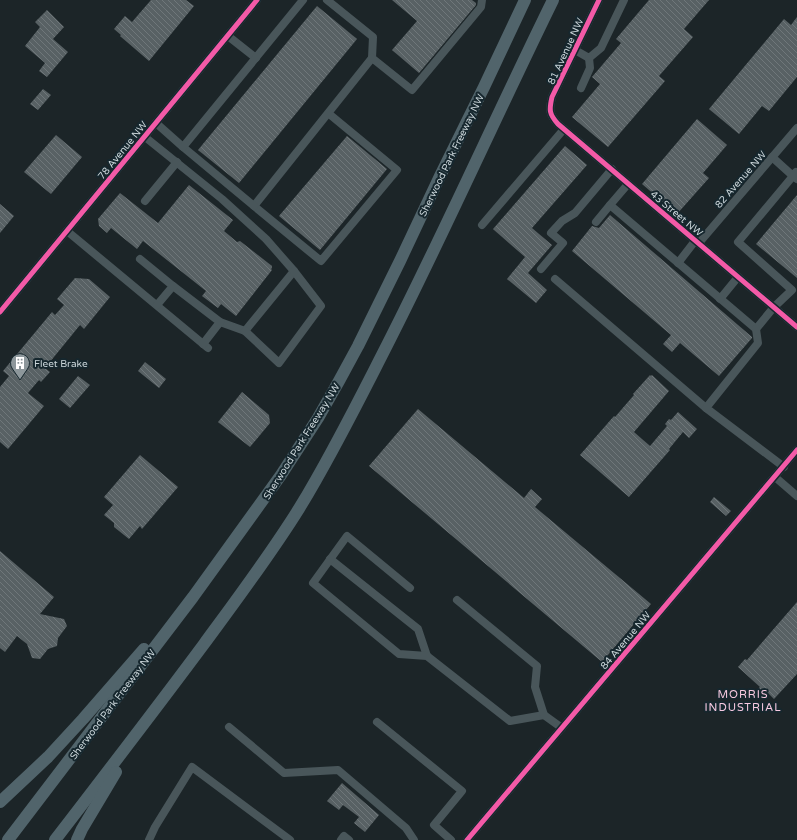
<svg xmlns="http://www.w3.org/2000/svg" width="797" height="840" viewBox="0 0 797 840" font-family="'Varela Round',sans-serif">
<defs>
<pattern id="building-back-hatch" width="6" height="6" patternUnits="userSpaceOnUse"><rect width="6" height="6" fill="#586164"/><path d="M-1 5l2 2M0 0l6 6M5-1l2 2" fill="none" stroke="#6f777a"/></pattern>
</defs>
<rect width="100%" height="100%" fill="#1c2528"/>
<g fill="url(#building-back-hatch)">
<path d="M151 0H186L194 6 149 61 120 36 121 35 114 29 125 16 132 22Z"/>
<path d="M392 0H472L476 3V5L419 73 392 50 417 21Z"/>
<path d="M649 0H709L684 29 693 37 659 76 665 81 608 147 572 117 600 84 592 77 621 43 616 39Z"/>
<path d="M317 6 357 39 239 183 198 150Z"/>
<path d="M47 10 64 27 53 39 68 52 47 77 39 71 45 63 25 46 40 27 35 22Z"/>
<path d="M797 17V77L769 111 762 106 739 134 709 109 784 19 791 25Z"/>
<path d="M43 89 51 95 38 110 30 104Z"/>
<path d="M697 119 727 145 703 173 709 178 677 214 642 184Z"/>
<path d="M56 135 82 157 51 194 24 172Z"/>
<path d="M347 136 387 169 320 250 279 216Z"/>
<path d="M565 146 587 165 532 228 552 245 528 273 547 290 536 303 507 279 525 257 493 229Z"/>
<path d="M189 185 233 220 224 231 237 242 240 241 272 266V268L271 269 272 270 236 316 221 304 218 308 202 296 206 291 143 241 137 249 111 228 107 233 99 226 98 219 120 193 158 223Z"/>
<path d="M797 195V278L756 244Z"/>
<path d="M0 204 14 216 0 233Z"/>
<path d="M610 215 752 337V338L719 376 680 343 672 352 663 344 671 335 572 251 592 226 599 228Z"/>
<path d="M75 278 89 279 110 297 84 329 80 325 45 368 50 372 41 382 39 380 28 393 44 406 8 449 0 442V387L9 376 3 371 52 312 55 315 64 305 57 299Z"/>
<path d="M145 362 166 379 159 388 138 371Z"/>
<path d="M650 375 651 376 652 375 669 391 634 432 650 446 667 426 665 424 669 419 671 420 678 412 697 429 689 438 683 432 669 449 670 450 629 497 580 455 614 416 615 417 634 395 633 394Z"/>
<path d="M78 376 90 385 70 408 59 399Z"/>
<path d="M242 392 269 415 270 423 250 447 218 422Z"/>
<path d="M418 409 524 498 531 489 542 499 535 507 651 604 602 662 369 466Z"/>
<path d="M140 455 178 487 142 529 140 526 129 539 114 527V523L104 515 113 505 104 497Z"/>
<path d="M714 497 731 511 726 516 710 502Z"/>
<path d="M0 551 54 597 40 614 64 619 67 626 58 638 57 646 48 649 40 659 32 658 27 644 17 636 5 652 0 648Z"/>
<path d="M797 602V674L774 699 768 693 765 696 757 690 760 687 738 667 745 659 747 660Z"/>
<path d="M342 783 379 815 365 832 354 823 359 817 343 805 339 810 327 801Z"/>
</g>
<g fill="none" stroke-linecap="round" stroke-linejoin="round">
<g stroke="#49565a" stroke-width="8">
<path d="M327 0 373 37 372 58"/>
<path d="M599 0 552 97C549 110 549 114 558 124L797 327"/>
<path d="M228 36 256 58"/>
<path d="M575 50 589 58 601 48 624 0"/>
<path d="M581 88 590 68 589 58"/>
<path d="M328 113 397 170 321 261 254 206 372 58 412 90 481 7 482 0"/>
<path d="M156 123 183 147 254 206"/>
<path d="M145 137 222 199 266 239 294 271 245 331 220 322"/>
<path d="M183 147 303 0"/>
<path d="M772 157 793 176 796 172"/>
<path d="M628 184 610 205 756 329 774 307 792 290 738 242 793 176 797 179"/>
<path d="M145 201 177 162"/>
<path d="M596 222 610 205"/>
<path d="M482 225 564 129"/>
<path d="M67 231 208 348"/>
<path d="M699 243 797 128"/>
<path d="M140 259 173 286 157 305"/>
<path d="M678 263 695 241"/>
<path d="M541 269 563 243 551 233 562 221 575 213 612 169"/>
<path d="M555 279 706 408"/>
<path d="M173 286 220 322 203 344"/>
<path d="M720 299 738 277"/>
<path d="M0 312 257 0"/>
<path d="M756 329 758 343 706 408 784 467"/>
<path d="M245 331 279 363 321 306 294 271"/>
<path d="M775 477 797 496"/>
<path d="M330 559 418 629 427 656"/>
<path d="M410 588 347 536 313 583 399 654 427 656 510 721 544 715"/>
<path d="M457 600 537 666 535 687 544 715 562 728"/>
<path d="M377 722 462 791 434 825 451 840"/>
<path d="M229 727 284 773 338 770 406 828 414 840"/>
<path d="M149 840 155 827 192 767 290 840"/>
<path d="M341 840 344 836 349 840"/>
<path d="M467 840 797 450"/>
</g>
<g stroke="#51646b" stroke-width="12">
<path d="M0 802 48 757 83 719 144 649"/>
<path d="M8 840 193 597 281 475 318 418 339 381 358 346 400 261 440 176 484 87 525 0"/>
<path d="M55 840C105 775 155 710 204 644 237 599 271 554 300 507 330 458 356 406 382 355 442 238 495 118 553 0"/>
<path d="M77 840 82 829 116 772"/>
</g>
<g stroke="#16272e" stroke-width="8">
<g id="cycleway">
<path d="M599 0 552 97C549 110 549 114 558 124L797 327"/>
<path d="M0 312 257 0"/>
<path d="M467 840 797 450"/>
</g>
</g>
<use href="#cycleway" stroke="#f35aa7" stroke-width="5"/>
</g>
<defs>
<g id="building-pin" transform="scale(1)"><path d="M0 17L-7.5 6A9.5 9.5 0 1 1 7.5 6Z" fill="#8d979b" stroke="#16272e"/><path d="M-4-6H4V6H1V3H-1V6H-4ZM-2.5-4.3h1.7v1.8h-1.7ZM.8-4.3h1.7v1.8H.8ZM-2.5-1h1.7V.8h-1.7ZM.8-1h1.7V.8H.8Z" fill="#fff"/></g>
</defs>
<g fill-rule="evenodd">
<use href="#building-pin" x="20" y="363"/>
</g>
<g text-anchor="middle" stroke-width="4" stroke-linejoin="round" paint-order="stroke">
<g font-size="10" fill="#cad5d9" stroke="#16272e">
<text transform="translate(565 51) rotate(-65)" y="4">81 Avenue NW</text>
<text transform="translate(122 150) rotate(-51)" y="4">78 Avenue NW</text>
<text transform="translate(451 155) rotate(-64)" y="4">Sherwood Park Freeway NW</text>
<text transform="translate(740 179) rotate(-49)" y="4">82 Avenue NW</text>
<text transform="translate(677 213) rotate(40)" y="4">43 Street NW</text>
<text transform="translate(301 441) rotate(-58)" y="4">Sherwood Park Freeway NW</text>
<text transform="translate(625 640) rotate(-50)" y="4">84 Avenue NW</text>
<text transform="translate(112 704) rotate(-53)" y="4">Sherwood Park Freeway NW</text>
</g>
<g font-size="10" fill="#cad5d9" stroke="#16272e" text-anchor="start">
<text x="34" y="367">Fleet Brake</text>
</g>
<g font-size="11" letter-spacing="1" fill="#f8cae1" stroke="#16272e">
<text x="743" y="698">MORRIS<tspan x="743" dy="13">INDUSTRIAL</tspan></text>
</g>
</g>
</svg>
